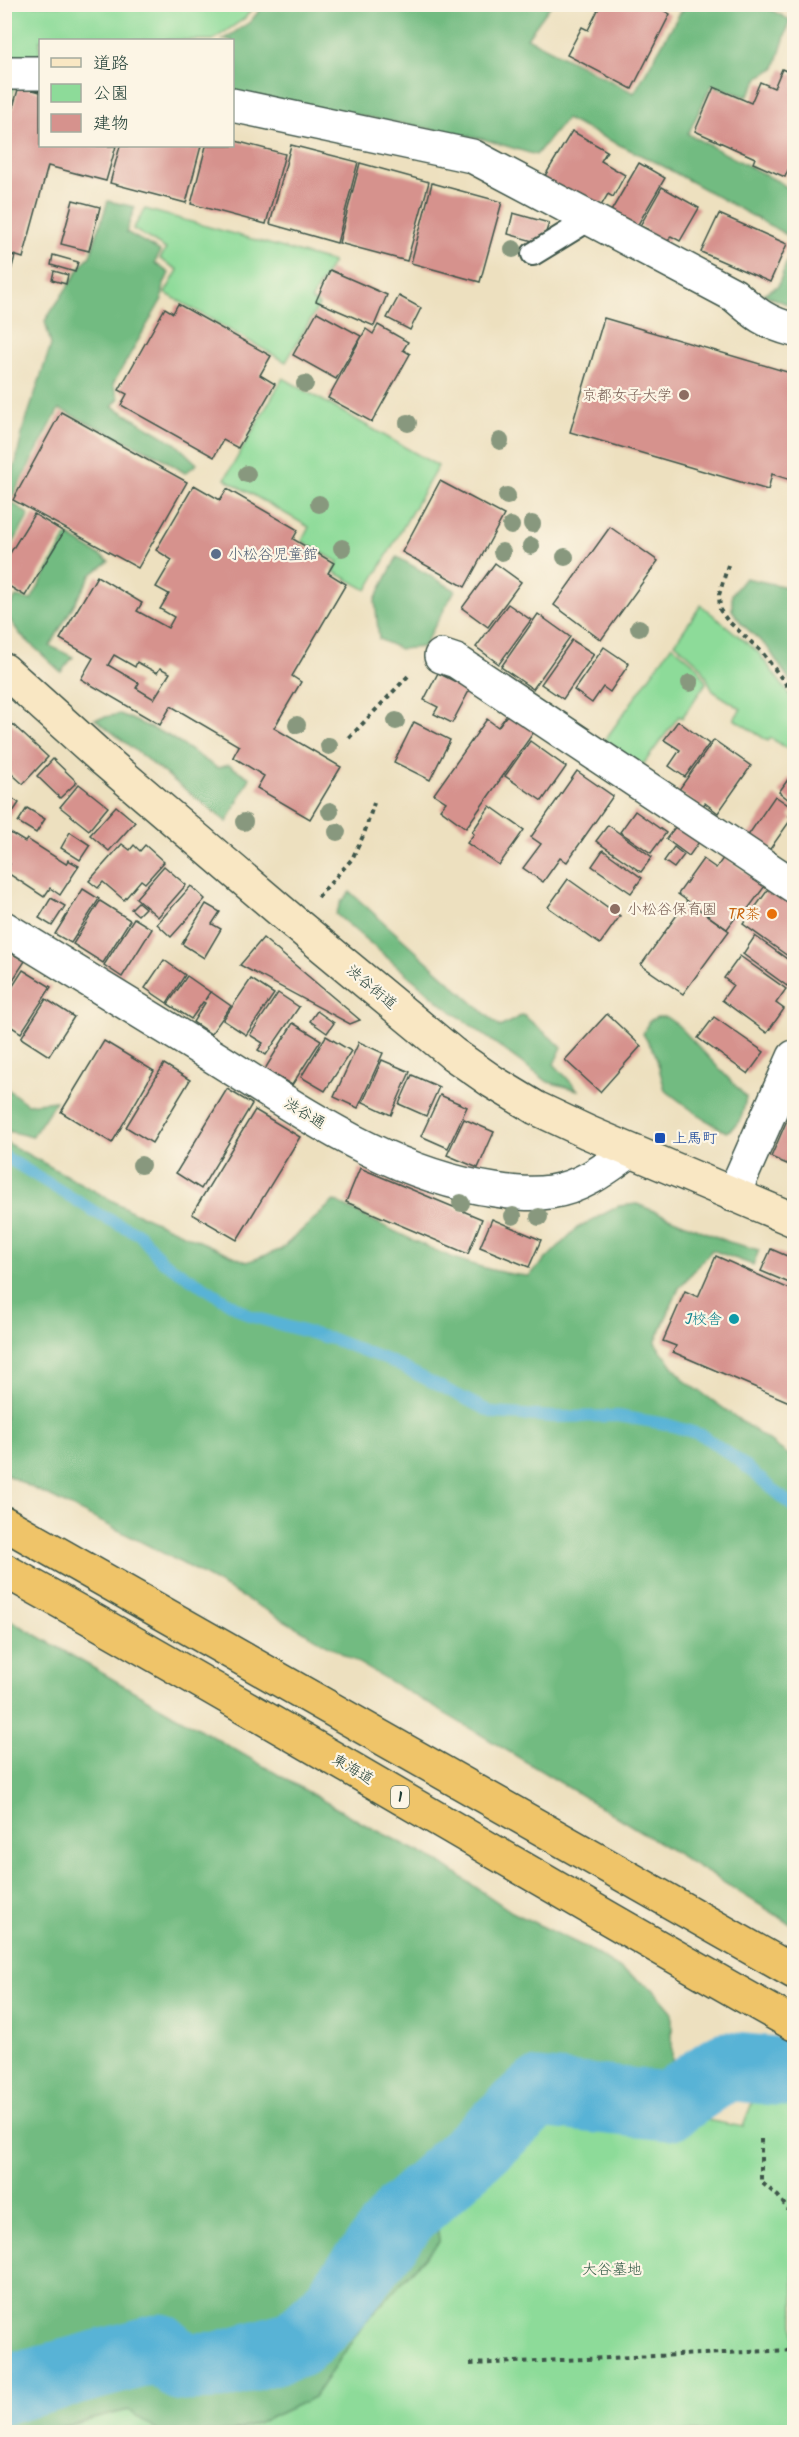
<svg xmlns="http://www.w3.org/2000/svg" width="799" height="2437" viewBox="0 0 799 2437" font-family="Kalam,'Klee One',sans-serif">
<rect width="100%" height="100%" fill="#fcf5e5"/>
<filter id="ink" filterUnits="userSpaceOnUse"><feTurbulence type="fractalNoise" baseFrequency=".0167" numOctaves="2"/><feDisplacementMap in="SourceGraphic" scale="12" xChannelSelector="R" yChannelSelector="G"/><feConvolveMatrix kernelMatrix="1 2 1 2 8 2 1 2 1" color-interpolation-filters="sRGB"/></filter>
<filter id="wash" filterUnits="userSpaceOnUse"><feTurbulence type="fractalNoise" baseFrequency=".008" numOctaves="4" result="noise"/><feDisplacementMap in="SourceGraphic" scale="24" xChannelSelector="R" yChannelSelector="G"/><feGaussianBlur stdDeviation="1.35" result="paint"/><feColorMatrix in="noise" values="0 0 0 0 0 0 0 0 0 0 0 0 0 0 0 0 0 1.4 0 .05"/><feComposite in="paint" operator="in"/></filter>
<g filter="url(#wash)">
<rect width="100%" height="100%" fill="#ede0bf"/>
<g fill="#8ddb99" stroke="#568c66" stroke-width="1.5">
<path d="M5 5H255L245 18 213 40H40V64H5Z"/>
<path d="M5 84 15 85 5 126Z"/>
<path d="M145 209 333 262 311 300 319 305 286 362 165 293 178 270 160 259 166 249 133 229Z"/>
<path d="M283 378 438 466 367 590 334 572 338 562 302 541 309 527 225 479Z"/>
<path d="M701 605 758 652 794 701V753L771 738 768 741 734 719 741 709 713 691 701 666 675 643Z"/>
<path d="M672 645 698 667 706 683 682 718 679 716 642 766 605 740Z"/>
<path d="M762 2075 794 2089V2432H232L259 2423 314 2397 365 2322 439 2242 436 2213 546 2103 632 2106 743 2127Z"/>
<path d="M129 2410 159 2432H42Z"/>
</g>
<g fill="#72bb81" stroke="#487c5a" stroke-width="1.5">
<path d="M264 5H551L527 38 634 93 680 13 688 5H762L790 20 775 68 760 76 747 97 712 85 688 134 781 183 794 193V239L661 165 566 119 536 155 483 139 233 92 232 40H223L250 22Z"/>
<path d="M108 201 135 207 126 232 160 251 155 263 169 273 164 284 162 299 113 384 119 398 112 406 175 443 197 464 185 473 160 457 59 409 10 501 29 515 15 540 5 553V496L16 462 23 430 51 345 45 321 84 262 90 256Z"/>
<path d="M794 242V307L763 294 778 286Z"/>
<path d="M67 535 109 561 91 575 50 646 73 657 61 672 20 634 5 613 16 597 31 600Z"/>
<path d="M397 557 455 590 423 647 400 649 379 639 375 600Z"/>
<path d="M745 578 787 587 794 602V687L768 648 742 624 732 610V594Z"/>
<path d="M120 714 167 735 217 768 229 765 250 778 227 822 95 719Z"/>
<path d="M350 892 500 1027 523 1015 562 1047 554 1064 578 1090 548 1082 443 1005 336 914 341 902Z"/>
<path d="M657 1017H666L679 1026 746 1097C743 1113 742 1124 726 1132L701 1117 665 1090 655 1053 643 1034 649 1021Z"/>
<path d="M5 1087 27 1104 56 1101 32 1137 8 1131 5 1123Z"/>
<path d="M5 1142 131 1211 247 1262 280 1250 334 1201C395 1230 461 1271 529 1276L577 1228 619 1206 637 1204 729 1242 759 1250 753 1265 712 1250 679 1288 655 1343 684 1380 794 1459V1926C591 1800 386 1675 176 1560 120 1530 62 1503 5 1474Z"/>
<path d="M5 1617 362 1823 439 1862 512 1912 585 1947 653 1989 672 2011V2073L653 2098 632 2106 597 2104 546 2103 436 2213 439 2242 365 2322 314 2397 259 2423 231 2432H159L128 2410 42 2432H5Z"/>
</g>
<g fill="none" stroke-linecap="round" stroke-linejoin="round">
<path stroke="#58b3d6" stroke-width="12" d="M4 1156 100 1215 139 1234 162 1261 250 1316 335 1340 390 1361 493 1413 553 1417 618 1416 666 1424 702 1435 738 1460 794 1507"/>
<path stroke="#58b3d6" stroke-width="69" d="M4 2390 160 2348 182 2367 219 2366 296 2344 329 2313 406 2213 538 2093 668 2106 726 2066 794 2073"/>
</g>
<g id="blocks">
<g fill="#d6928d" fill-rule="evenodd">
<path d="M601 4H652L670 14 632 89 567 55 582 27 588 30Z"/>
<path d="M782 69 794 75V156L785 177 753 163 755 158 695 131 714 87 751 103 760 82 774 88Z"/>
<path d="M19 86 40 92V146H116L106 181 48 166 23 258 4 252V139Z"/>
<path d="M572 131 607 151 601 161 625 175 613 197 608 194 598 211 543 179Z"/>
<path d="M232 140 285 154 266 224 191 204 206 146H232Z"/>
<path d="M291 145 358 162 337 243 270 224Z"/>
<path d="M120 146H201L186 203 110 183Z"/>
<path d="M360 163 429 182 407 261 339 243Z"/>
<path d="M639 163 665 178 633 233 607 218Z"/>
<path d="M432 183 502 202 480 282 411 263Z"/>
<path d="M662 187 699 208 680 241 671 236 666 245 644 233 647 229 640 226Z"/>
<path d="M73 200 100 207 89 251 61 244Z"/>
<path d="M513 213 549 223 546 232 536 242 508 234Z"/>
<path d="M719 214 787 244 770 282 701 252Z"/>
<path d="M4 254 15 256 5 293H4Z"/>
<path d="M53 255 78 262 75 272 51 265Z"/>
<path d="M330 270 387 295 374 326 316 301Z"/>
<path d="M54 271 68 275 66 284 52 280Z"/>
<path d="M399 296 421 308 410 330 387 318Z"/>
<path d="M178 304 271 356 260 375 275 384 238 448 223 440 214 457 121 405 127 394 119 390 165 308 173 313Z"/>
<path d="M317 312 361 336 336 379 293 355Z"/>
<path d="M604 318 794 374V481L772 474 768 490 570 432Z"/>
<path d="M378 325 408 342 403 350 410 354 372 422 328 398 366 329 373 334Z"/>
<path d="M61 412 187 482 138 568 13 500Z"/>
<path d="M440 481 504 515 465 587 402 552Z"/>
<path d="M194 485 220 500 227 489 298 530 293 539 334 563 328 573 346 584 292 676 301 682 274 728 341 767 310 819 257 788 264 776 233 757 239 746 171 706 160 725 81 679 93 658 60 639 97 576 142 603 137 611 168 628 174 617 160 609 169 594 156 587 172 560 156 550ZM114 655 135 667 137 662 157 673 160 668 170 673 154 699 136 688 139 683 108 665Z"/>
<path d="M34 514 64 532 25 596 4 583V563Z"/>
<path d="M610 527 658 561 601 640 554 605Z"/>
<path d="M495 563 521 582 488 627 462 608Z"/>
<path d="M508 604 531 620 499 664 476 647Z"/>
<path d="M538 614 570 637 533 689 501 667Z"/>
<path d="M572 640 594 654 563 699 541 684Z"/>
<path d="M604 647 629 664 610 692 603 687 592 703 574 690Z"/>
<path d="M438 673 470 689 452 723 434 714 438 707 424 700Z"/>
<path d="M510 711 536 729 466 828 440 809 446 802 434 794 487 719 498 727Z"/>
<path d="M678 721 709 744 685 777 669 766 680 750 664 740Z"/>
<path d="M10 722 48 757 23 784 4 767V728Z"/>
<path d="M414 722 450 740 430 780 394 762Z"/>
<path d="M714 740 751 766 718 813 705 803 701 808 678 791Z"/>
<path d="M530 741 566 767 542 801 505 776Z"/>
<path d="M53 759 77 782 60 798 37 776Z"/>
<path d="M577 771 613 796 567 862 560 858 543 882 523 868 541 844 531 837Z"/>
<path d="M789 778 794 781V804L779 792Z"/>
<path d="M79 784 108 807 89 830 60 807Z"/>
<path d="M4 793 19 803 4 825Z"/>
<path d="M775 796 794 809 789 816 792 818 768 852 747 837Z"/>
<path d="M116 806 135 822 109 851 90 835Z"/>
<path d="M490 806 524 830 499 865 467 843 474 834 472 832Z"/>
<path d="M27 808 45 819 36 833 18 822Z"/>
<path d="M635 811 666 833 651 853 620 832Z"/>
<path d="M608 825 652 857 641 872 596 841Z"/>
<path d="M676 826 699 842 689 856 666 839Z"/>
<path d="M7 831 25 842 27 839 66 864 68 860 79 866 60 895 50 888 44 897 6 872 10 864 4 861V835Z"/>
<path d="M70 832 90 845 80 860 61 848Z"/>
<path d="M122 844 130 850 134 845 140 851 145 845 164 862 145 883 141 880 124 900 103 882 98 888 89 881Z"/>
<path d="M674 847 684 855 674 868 664 861Z"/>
<path d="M603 850 642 878 631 893 592 866Z"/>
<path d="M724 857 765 886 742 917 738 914 727 929 678 894 703 859 716 868Z"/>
<path d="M164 866 186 885 158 917 136 898Z"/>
<path d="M568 879 620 916 600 944 548 907Z"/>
<path d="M191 886 205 899 171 937 157 924Z"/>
<path d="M770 887 794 904V955L792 959 743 924Z"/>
<path d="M83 889 99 899 71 943 55 934Z"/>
<path d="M51 898 65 906 52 926 39 918Z"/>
<path d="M100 901 130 920 103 963 73 944Z"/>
<path d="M687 901 729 931 683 994 641 965Z"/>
<path d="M138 902 145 908 138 915 131 909Z"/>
<path d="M206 904 220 912 212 924 221 929 204 958 182 944Z"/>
<path d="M134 918 152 929 122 977 104 965Z"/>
<path d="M755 936 794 964V976L787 986 743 954Z"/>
<path d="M263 938 360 1020 350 1024 240 965Z"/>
<path d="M4 949 25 961 4 994Z"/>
<path d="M740 956 786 989 776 1003 784 1009 767 1033 722 1000 733 985 724 978Z"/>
<path d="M164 960 185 975 167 1003 145 988Z"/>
<path d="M23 970 51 987 21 1033 4 1022V1000Z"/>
<path d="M187 976 210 992 205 1000 211 992 231 1006 211 1034 193 1022 205 1003 203 1002 191 1019 168 1004Z"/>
<path d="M251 979 274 994 246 1035 223 1020Z"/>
<path d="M278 993 299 1007 266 1055 258 1050 263 1043 250 1035Z"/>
<path d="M46 999 74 1017 49 1056 21 1038Z"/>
<path d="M317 1011 334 1023 327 1033 310 1021Z"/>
<path d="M607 1014 641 1046 600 1092 565 1060Z"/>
<path d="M714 1017 764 1052 748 1074 698 1038Z"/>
<path d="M293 1023 321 1040 292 1085 265 1069Z"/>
<path d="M326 1036 351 1051 325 1091 301 1077Z"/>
<path d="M104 1041 154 1071 112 1143 61 1112Z"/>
<path d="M359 1042 383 1053 358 1108 334 1097Z"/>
<path d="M382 1060 410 1072 391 1115 363 1102Z"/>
<path d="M164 1064 190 1080 152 1143 126 1127Z"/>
<path d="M412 1075 439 1087 426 1116 399 1104Z"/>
<path d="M227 1089 252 1104 201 1189 176 1173Z"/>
<path d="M440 1095 467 1107 448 1148 421 1136Z"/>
<path d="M794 1104V1153L789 1165 771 1157Z"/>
<path d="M255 1110 300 1137 237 1240 192 1214Z"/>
<path d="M464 1119 494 1132 478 1168 447 1155Z"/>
<path d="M360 1168 482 1219 468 1254 346 1202Z"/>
<path d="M492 1219 541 1240 529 1267 480 1247Z"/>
<path d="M771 1249 794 1259V1285L761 1271Z"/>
<path d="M716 1256 794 1291V1404L673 1352 676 1346 663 1341 685 1291 698 1297Z"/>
</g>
</g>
</g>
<g filter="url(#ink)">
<use href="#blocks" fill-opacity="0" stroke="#3e5549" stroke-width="1.5"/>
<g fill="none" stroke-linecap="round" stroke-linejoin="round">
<g stroke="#3e5549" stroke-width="26">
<path id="lane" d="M533 254 590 219"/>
</g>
<g stroke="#3e5549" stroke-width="36">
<g id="street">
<path d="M4 73H40"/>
<path d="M232 105 472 156 734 295C757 315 765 322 794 330"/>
<path d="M441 656 456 661 794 886"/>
<path d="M4 928C72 970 139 1011 206 1052 297 1108 387 1175 495 1190 514 1193 531 1195 550 1192 582 1187 604 1170 630 1151"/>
<path d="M733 1195 794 1057"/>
</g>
</g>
<g stroke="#3e5549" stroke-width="36">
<path id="secondary" d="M4 670 104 760 296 924 453 1054 493 1082 536 1108 587 1132 794 1220"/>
</g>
<g stroke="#3e5549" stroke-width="36">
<g id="highway">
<path d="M4 1523 794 1972"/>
<path d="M4 1570C270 1717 529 1876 794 2024"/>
</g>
</g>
<g stroke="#3e5549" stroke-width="4" stroke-dasharray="4.5 4.5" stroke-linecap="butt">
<path d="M728 565 719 595 720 610 727 620 762 652 794 695"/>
<path d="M349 738 411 673"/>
<path d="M318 897 352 859 364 834 374 803"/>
<path d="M761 2139V2182L778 2196 794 2218"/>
<path d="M470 2364 794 2350"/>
</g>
<use href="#lane" stroke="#fff" stroke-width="22"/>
<use href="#street" stroke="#fff" stroke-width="33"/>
<use href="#secondary" stroke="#f9e7c3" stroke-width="33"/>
<use href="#highway" stroke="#efc469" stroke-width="33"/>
</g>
<g fill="#88987e">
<circle cx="513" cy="249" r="9"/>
<circle cx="305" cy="384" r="9"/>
<circle cx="408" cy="423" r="9"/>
<circle cx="500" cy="441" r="9"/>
<circle cx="247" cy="474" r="9"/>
<circle cx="507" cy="496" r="9"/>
<circle cx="319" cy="504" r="9"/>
<circle cx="532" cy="524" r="9"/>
<circle cx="511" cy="526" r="9"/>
<circle cx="531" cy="546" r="9"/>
<circle cx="342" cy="548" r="9"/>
<circle cx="502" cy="552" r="9"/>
<circle cx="565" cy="557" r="9"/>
<circle cx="639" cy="628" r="9"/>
<circle cx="690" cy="683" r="9"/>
<circle cx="396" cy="721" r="9"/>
<circle cx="297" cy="725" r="9"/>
<circle cx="329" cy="746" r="9"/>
<circle cx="330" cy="811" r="9"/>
<circle cx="244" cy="822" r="9"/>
<circle cx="337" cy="832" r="9"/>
<circle cx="141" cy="1165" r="9"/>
<circle cx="461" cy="1203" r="9"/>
<circle cx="513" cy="1216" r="9"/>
<circle cx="539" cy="1217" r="9"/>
</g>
</g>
<g fill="#8d6e63" stroke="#fcf5e5" stroke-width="2">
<circle cx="684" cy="395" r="6"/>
<circle cx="615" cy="909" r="6"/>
</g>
<circle fill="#5c6f8a" stroke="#fcf5e5" stroke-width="2" cx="216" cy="554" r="6"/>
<circle fill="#e8710a" stroke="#fcf5e5" stroke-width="2" cx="772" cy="914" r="6"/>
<rect fill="#1a4fb4" stroke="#fcf5e5" stroke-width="2" x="654" y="1132" width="12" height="12" rx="3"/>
<circle fill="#0f9aa8" stroke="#fcf5e5" stroke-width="2" cx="734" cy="1319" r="6"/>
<g text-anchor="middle" stroke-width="4.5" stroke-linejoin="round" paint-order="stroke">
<rect fill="#fcf5e5" stroke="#617469" stroke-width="1.5" x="391" y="1786" width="18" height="22" rx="4.5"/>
<g font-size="14" font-weight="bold" fill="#1f3d34">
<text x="400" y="1802">1</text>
</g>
<g font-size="15" fill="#785e54" stroke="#fcf5e5" text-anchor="end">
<text x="672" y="400">京都女子大学</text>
<text x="627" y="914" text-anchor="start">小松谷保育園</text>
</g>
<g font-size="15" fill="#4e5e75" stroke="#fcf5e5" text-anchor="start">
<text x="228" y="559">小松谷児童館</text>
</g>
<g font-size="15" fill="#c56008" stroke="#fcf5e5" text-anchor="end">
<text x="760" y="919">TR茶</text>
</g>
<g font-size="15" fill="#1f3d34" stroke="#fcf5e5">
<text transform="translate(372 987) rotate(40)" y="5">渋谷街道</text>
<text transform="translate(305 1113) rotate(31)" y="5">渋谷通</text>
<text transform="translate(353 1769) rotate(30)" y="5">東海道</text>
</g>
<g font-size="15" fill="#164399" stroke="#fcf5e5" text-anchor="start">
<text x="672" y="1143">上馬町</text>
</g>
<g font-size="15" fill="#0d838f" stroke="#fcf5e5" text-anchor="end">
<text x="722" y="1324">J校舎</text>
</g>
<g font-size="15" fill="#355d48" stroke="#fcf5e5">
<text x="612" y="2274">大谷墓地</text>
</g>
</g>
<rect width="799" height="2437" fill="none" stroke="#fcf5e5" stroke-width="24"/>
<rect x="39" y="39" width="195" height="108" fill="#fcf5e5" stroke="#a4ab9e" stroke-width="1.5"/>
<rect x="51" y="58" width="30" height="9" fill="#f9e7c3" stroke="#a4ab9e" stroke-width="1.5"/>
<text x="93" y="69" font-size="18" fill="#1f3d34">道路</text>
<rect x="51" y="84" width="30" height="18" fill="#8ddb99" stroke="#a4ab9e" stroke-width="1.5"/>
<text x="93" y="99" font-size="18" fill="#1f3d34">公園</text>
<rect x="51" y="114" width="30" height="18" fill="#d6928d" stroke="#a4ab9e" stroke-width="1.5"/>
<text x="93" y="129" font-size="18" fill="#1f3d34">建物</text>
</svg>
